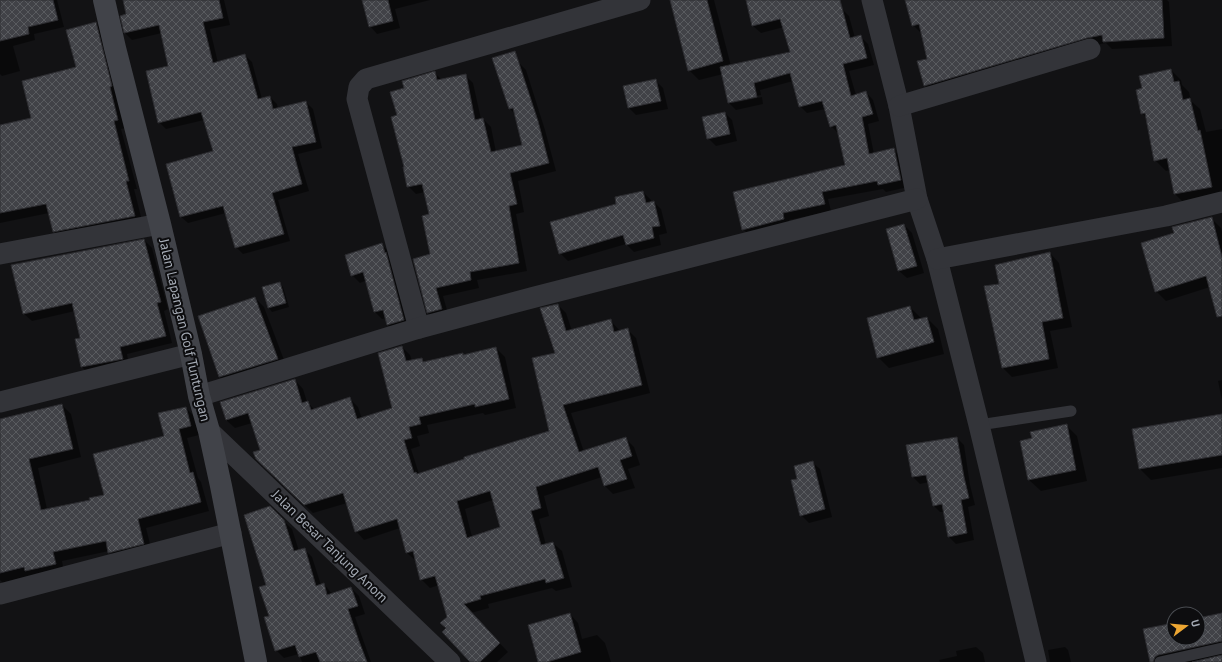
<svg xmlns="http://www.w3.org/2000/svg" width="1222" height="662" viewBox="0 0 1222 662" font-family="'PT Sans',sans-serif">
<defs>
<pattern id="building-cross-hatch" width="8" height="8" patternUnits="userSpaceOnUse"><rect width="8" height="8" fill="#414247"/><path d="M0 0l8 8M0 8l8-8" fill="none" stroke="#595b5f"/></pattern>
</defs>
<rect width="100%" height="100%" fill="#121214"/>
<g fill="#0007" fill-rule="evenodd">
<path d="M0 0H57L64 27 34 34 35 40 13 46 20 71 2 76 0 74Z"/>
<path d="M124 0H224L230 25 210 29 218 63 245 55 252 62 262 99 270 97 277 104 278 109 306 102 313 109 322 148 298 154 309 191 278 200 290 241 243 254 236 247 226 213 188 223 180 216 215 152 204 120 166 129 159 122 170 67 162 33 132 40 125 33 128 15Z"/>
<path d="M363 0H430L395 9 400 28 377 34 370 26Z"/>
<path d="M671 0H714L731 66 791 53 784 27 761 33 753 26 747 0H840L842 9 849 16 855 38 861 37 868 44 874 65 849 71 856 95 866 92 873 100 879 121 868 124 874 154 894 150 901 157 908 187 886 192 883 189 828 199 831 211 789 220 791 226 750 236 743 229 846 165 839 133H838L831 126 825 109 807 113 800 106 793 81 760 90 761 95 733 101V103L762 97 763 104 736 110 729 103 723 74 699 80 689 70Z"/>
<path d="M906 0H1167L1169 2 1172 46 1112 49 1106 43 1095 45 933 94 925 85 928 59 921 33 913 25Z"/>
<path d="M96 23 104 32 126 128 121 129 137 189H134L143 225 62 240 54 231 49 213 0 223V126L32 119 78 68Z"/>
<path d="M518 62 526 70 545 130 556 171 518 181 524 212 516 214 527 271 477 280 479 288 443 296 449 317 436 321 428 313 414 260 431 255 430 215 425 192 416 194 408 186 398 116 405 89 435 73 442 80 465 75 473 83 481 119H483L491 127 496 152 524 145 516 115 510 109 496 68Z"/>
<path d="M1171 70 1181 80 1182 85 1189 92 1191 101 1200 109 1206 132 1222 129V190H1220L1222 197 1185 204 1175 194 1170 170 1166 171 1155 160 1147 118 1142 113 1143 89Z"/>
<path d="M655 80 663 88 668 109 636 115 629 108Z"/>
<path d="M725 113 732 120 737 141 716 146 708 138Z"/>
<path d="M643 192 651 200V202H654L661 209 667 233 659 235 661 245 634 252 626 244 568 261 560 253 617 204Z"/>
<path d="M1211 218 1221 228 1222 232V300L1210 287 1166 301 1156 291 1175 234Z"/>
<path d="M904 225 912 233 924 273 907 278 899 271Z"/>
<path d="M144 240 152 248 168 309 164 311 172 343 127 354 129 366 89 374 82 367 76 340 82 338 75 311 32 321 24 314Z"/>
<path d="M381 244 389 252 411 327 396 332 388 325 387 318 382 319 375 312 367 280 360 283 352 275Z"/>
<path d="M1050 253 1059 263 1072 327 1050 331 1058 368 1012 377 1003 368 1000 284Z"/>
<path d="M280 283 283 287 289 307 272 312 269 308 263 288Z"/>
<path d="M255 298 264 307 287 368 229 386 220 377Z"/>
<path d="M558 305 566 313 572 331 611 321 620 331 627 329 636 338 650 393 571 413 584 452 625 438 634 447 640 465 628 469 635 488 613 494 605 486 602 477 544 496 549 516 539 519 546 545 553 543 562 551 572 587 556 591 552 588 488 604 489 608 471 613 508 652 497 662H471L447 628 448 617 439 585 430 588 421 579 416 561 407 553 400 528 364 540 356 531 347 503 313 513 265 467 252 423 235 428 226 420 295 380 303 389 307 402 315 410 350 399 358 407 362 419 393 409 402 347 410 355 412 361 422 359 425 363 496 348 505 357 516 408 485 415 483 413 427 425 429 433 417 436 420 446 411 449 419 474 550 431 556 354ZM493 500 501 527 472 537 465 509Z"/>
<path d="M910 307 921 318H927L938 329 944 354 889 368 878 357Z"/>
<path d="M1222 380V400L1218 381Z"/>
<path d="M62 405 71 414 81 457 38 468 47 509 91 500 105 496 165 437 186 408 194 416 199 435 187 438 198 478 201 482 209 511 146 528 152 552 118 561 109 551 62 561 64 572 3 583 0 580V424Z"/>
<path d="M1222 415V468L1151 480 1140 469Z"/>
<path d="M1066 425 1077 436 1087 481 1041 491 1029 480 1021 442 1033 439Z"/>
<path d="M957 438 964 445 970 485 975 505 968 507 974 540 956 544 949 537 944 512H940L933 505 929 482 920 484 913 477Z"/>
<path d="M812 462 820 469 832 517 809 523 801 515 798 480Z"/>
<path d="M270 508 292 529 299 551 304 549 312 557 321 585 324 584 332 594 351 588 359 596 365 614 355 617 371 662H302L299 654 284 658 276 650 267 585Z"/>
<path d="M570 614 578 623 582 639 597 635 605 643 611 662H539Z"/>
<path d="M1222 614V662H1151L1174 624V638H1198V619Z"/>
<path d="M976 647 983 653 985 662H940L939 660 957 656 956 651Z"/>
<path d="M1065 647 1068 650 1071 662H1050L1048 650Z"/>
</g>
<g fill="url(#building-cross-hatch)" stroke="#2c2c30" fill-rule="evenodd">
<path d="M0 0H53L58 20 28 27 29 34 0 41Z"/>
<path d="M123 0H219L223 18 203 22 213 63 245 54 258 99 270 96 273 109 306 101 316 142 292 147 302 184 272 193 284 234 235 248 223 206 180 217 166 164 213 151 201 112 158 123 146 71 168 66 159 25 124 33 120 16 126 14Z"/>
<path d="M362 0H388L393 21 369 27Z"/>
<path d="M670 0H707L723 61 688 71Z"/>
<path d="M746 0H840L850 38 861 35 867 58 843 64 851 96 866 91 873 114 862 117 869 154 894 148 901 180 878 185 877 181 822 192 825 204 783 213 784 219 742 230 733 192 845 165 836 125 830 127 822 101 799 107 790 73 754 83 757 97 728 103 720 67 790 52 780 19 752 26Z"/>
<path d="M905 0H1162L1164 38 1103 42 1102 35 1087 38 924 86 917 61 927 59 919 24 912 26Z"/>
<path d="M96 22 112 86 110 87 118 120 114 121 129 181H126L135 216 53 232 46 204 0 213V125L31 118 22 81 76 67 66 30Z"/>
<path d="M515 51 538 121 549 163 510 173 517 204 509 206 519 263 470 272 471 280 436 288 442 309 427 313 413 259 430 254 422 216 429 214 422 184 407 187 403 167H404L391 117 397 115 390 92 404 88 402 81 435 71 437 80 466 74 475 120 483 118 491 152 522 145 513 108 509 109 492 58Z"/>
<path d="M1171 69 1174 82 1179 81 1183 100 1190 98 1198 131 1200 130 1212 187 1174 194 1167 158 1154 161 1145 113 1141 114 1136 90 1142 88 1139 76Z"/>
<path d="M656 79 661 101 628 108 623 86Z"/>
<path d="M725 112 730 134 707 139 702 117Z"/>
<path d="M643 191 646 203 654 201 660 226 652 227 654 238 626 245 623 235 559 254 550 222 616 204 615 197Z"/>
<path d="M1212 217 1222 257V316L1217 317 1206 276 1155 292 1141 243 1174 233 1172 227Z"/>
<path d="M904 224 917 266 898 271 886 229Z"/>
<path d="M144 239 161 302 157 303 166 336 120 347 123 359 81 367 75 339 80 338 72 303 23 314 11 265Z"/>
<path d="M382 243 385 253 386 252 404 320 387 325 383 310 374 312 363 272 351 276 345 255Z"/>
<path d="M1050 252 1063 318 1042 322 1049 359 1002 368 984 286 999 284 995 265Z"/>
<path d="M280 282 286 303 268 308 262 287Z"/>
<path d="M255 297 278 359 219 377 198 316Z"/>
<path d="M558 304 566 331 611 319 614 332 628 328 642 385 563 405 579 452 626 437 632 456 620 460 627 479 604 486 598 467 536 487 541 508 531 511 541 545 553 542 564 578 546 583 545 579 480 596 481 599 464 604 500 643 480 662H470L442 632 446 628 440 623 447 617 435 576 420 580 413 551 406 553 397 519 355 532 343 493 304 505 256 459 253 452 260 450 248 413 226 420 220 402 295 379 302 403 308 401 311 410 350 397 357 419 392 408 378 353 402 346 406 361 422 358 423 362 463 353V355L496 347 509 399 475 407V404L419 417 421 424 409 427 412 438 404 440 414 473 416 472 417 474 464 459V457L549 431 532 358 555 353 540 308ZM490 491 500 527 467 538 457 501Z"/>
<path d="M910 306 914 320 927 317 934 342 877 358 867 318Z"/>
<path d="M62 404 73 449 29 459 41 510 90 500 89 498 104 495 93 454 164 436 158 413 186 407 191 426 179 429 190 473 193 472 201 502 138 519 144 544 108 553 106 541 53 552 56 564 25 571 24 567 0 573V419Z"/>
<path d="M1222 414V455L1139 469 1132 429Z"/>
<path d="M1067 424 1076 470 1028 480 1020 441 1032 438 1030 432Z"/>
<path d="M957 437 964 477 969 498 961 500 967 533 948 537 942 504 933 506 926 475 912 477 906 445Z"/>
<path d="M813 461 825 509 800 516 791 480 797 479 794 466Z"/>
<path d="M270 506 284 520 294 551 305 548 316 586 324 583 327 595 351 587 358 606 348 609 359 641 367 662H320L316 652 299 657 295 645 275 651 264 617 269 616 259 587 266 585 244 515Z"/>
<path d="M570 613 581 652 547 662H538L528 625Z"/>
<path d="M1222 613V641L1158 655 1155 657 1153 662H1150L1143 629 1174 623V638H1198V618Z"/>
<path d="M1222 655V662H1192Z"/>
</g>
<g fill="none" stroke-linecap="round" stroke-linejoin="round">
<g stroke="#333439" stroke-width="11">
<path d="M979 425 1071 411"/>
<path d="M1160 662 1222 648"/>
</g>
<g stroke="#333439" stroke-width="21">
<path d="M872 0 899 106 917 199 937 259 979 425 1036 662"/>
<path d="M899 106 1090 49"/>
<path d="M0 254 160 224"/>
<path d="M937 259 1166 216 1222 202"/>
<path d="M419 328 357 99 359 87 366 79 640 0"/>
<path d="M199 396 419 328 535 297 917 199"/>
<path d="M0 402 191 354"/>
<path d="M209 431 450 662"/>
<path d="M0 594 231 533"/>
</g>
<path stroke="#414349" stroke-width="22" d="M104 0 115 48 160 224 191 354 199 396 209 431 221 486 256 662"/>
</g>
<g text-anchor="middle" stroke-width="4" stroke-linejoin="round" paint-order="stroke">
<g font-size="14" fill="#a4aab4" stroke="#0d0d0f">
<text transform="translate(185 330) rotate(77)" y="5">Jalan Lapangan Golf Tuntungan</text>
<text transform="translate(330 546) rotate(44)" y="5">Jalan Besar Tanjung Anom</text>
</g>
</g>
<g transform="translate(1186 626) rotate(74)"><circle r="19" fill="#0d0d0f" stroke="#494c51"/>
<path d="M0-3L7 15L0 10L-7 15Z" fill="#eca632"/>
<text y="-6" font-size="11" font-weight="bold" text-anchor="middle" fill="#a4aab4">U</text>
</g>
</svg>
